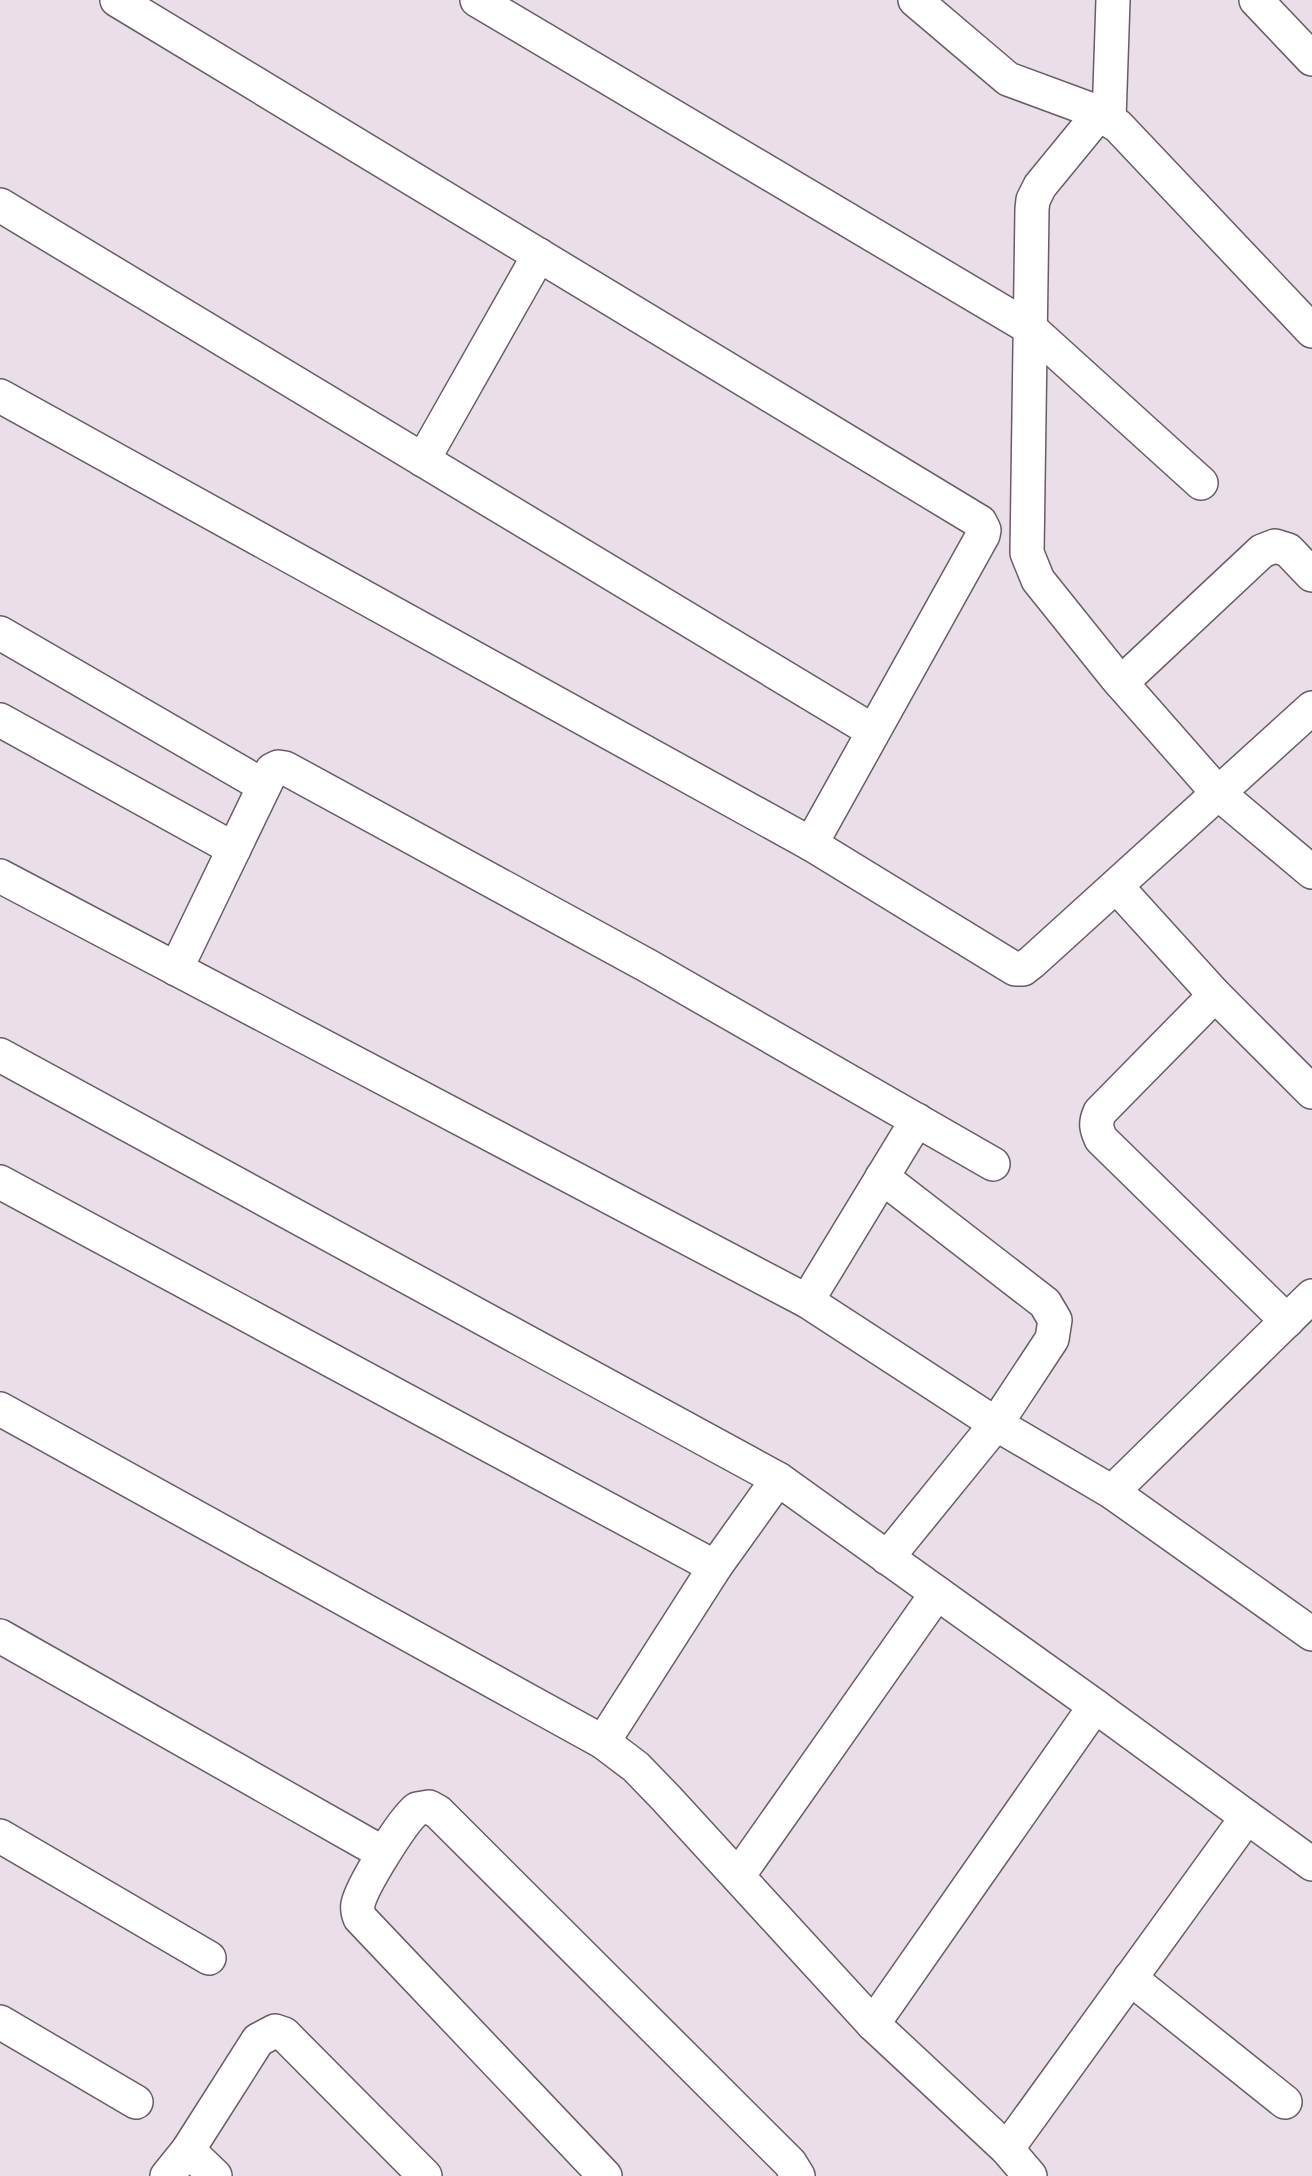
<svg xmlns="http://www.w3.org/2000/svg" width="1312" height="2176" viewBox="0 0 1312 2176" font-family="Rubik,sans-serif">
<rect width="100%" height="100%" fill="#eadee9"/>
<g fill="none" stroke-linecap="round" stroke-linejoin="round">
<g stroke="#685d67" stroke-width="36">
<g id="street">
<path d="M117 0 980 522 984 530 983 535 811 844"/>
<path d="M477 0 1030 328 1201 483"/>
<path d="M915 0 1008 79 1092 110 1118 126 1312 331"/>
<path d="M1256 0 1312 59"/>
<path d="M1099 114 1040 186 1033 200 1032 209 1027 553 1038 580 1115 676 1218 793 1312 872"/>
<path d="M1109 119 1113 0"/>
<path d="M0 205 873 731"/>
<path d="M0 396 811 844 1015 969H1023L1032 962 1312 708"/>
<path d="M423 460 539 255"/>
<path d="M0 633 264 786"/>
<path d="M1121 683 1262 551 1275 546 1288 550 1312 575"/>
<path d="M0 720 234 849"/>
<path d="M0 876 807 1301 996 1424 1112 1492 1312 1634"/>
<path d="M1117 887 1215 995 1312 1092"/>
<path d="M176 969 272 770 278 767 285 768 648 966 993 1164"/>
<path d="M1215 995 1100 1112C1095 1123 1096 1128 1101 1139L1287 1321"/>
<path d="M0 1055 778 1479"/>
<path d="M882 1177 1045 1303 1055 1320 1052 1339 996 1424 887 1558"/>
<path d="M0 1182 715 1567"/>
<path d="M807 1301 917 1120"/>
<path d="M0 1409 603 1742 636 1767 666 1798 873 2024 1007 2149 1030 2176"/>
<path d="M1112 1492 1312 1296"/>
<path d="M937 1593 1095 1706"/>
<path d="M0 1636 383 1853"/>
<path d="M603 1742 715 1567 778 1479 937 1593 738 1876"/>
<path d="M1247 1817 1312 1864"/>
<path d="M0 1836 209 1958"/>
<path d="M1130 1978 1285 2102"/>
<path d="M0 2022 136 2102"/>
<path d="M873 2024 1095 1706 1247 1817 1007 2149"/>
<path d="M188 2150 215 2176"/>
<path d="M167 2176 188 2150 258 2040 275 2031 284 2034 425 2176"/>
<path d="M605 2176 360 1918C358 1913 357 1909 358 1904 362 1886 402 1821 417 1809L429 1807 438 1812 790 2163 798 2176"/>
</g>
</g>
<use href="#street" stroke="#fff" stroke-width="33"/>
</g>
</svg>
